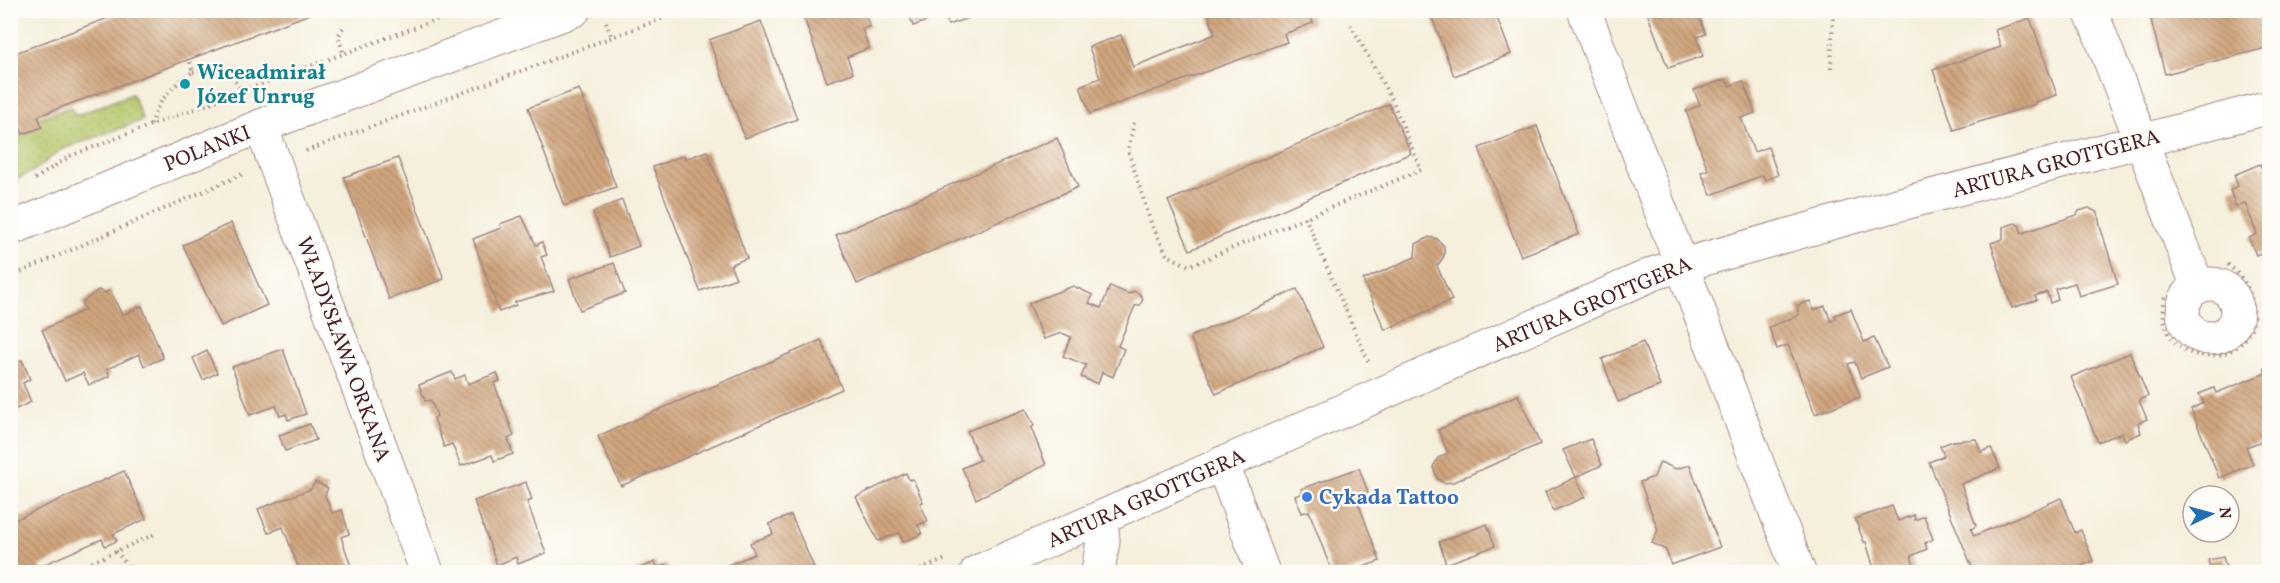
<svg xmlns="http://www.w3.org/2000/svg" width="2280" height="583" viewBox="0 0 2280 583" font-family="Vollkorn,serif">
<defs>
<pattern id="grass-dots" width="8" height="8" patternUnits="userSpaceOnUse" patternTransform="scale(1.5)"><rect width="8" height="8" fill="#b5c86c"/><path d="M2 2h.1M6 6h.1" fill="none" stroke="#9dab5e" stroke-width="1.8" stroke-linecap="round"/></pattern>
<pattern id="building-back-hatch" width="6" height="6" patternUnits="userSpaceOnUse" patternTransform="scale(1.5)"><rect width="6" height="6" fill="#d0a67e"/><path d="M-1 5l2 2M0 0l6 6M5-1l2 2" fill="none" stroke="#ab8767"/></pattern>
</defs>
<rect width="100%" height="100%" fill="#fdfcf7"/>
<filter id="ink" filterUnits="userSpaceOnUse"><feTurbulence type="fractalNoise" baseFrequency=".0167" numOctaves="2"/><feDisplacementMap in="SourceGraphic" scale="12" xChannelSelector="R" yChannelSelector="G"/><feConvolveMatrix kernelMatrix="1 2 1 2 8 2 1 2 1" color-interpolation-filters="sRGB"/></filter>
<filter id="wash" filterUnits="userSpaceOnUse"><feTurbulence type="fractalNoise" baseFrequency=".008" numOctaves="4" result="noise"/><feDisplacementMap in="SourceGraphic" scale="24" xChannelSelector="R" yChannelSelector="G"/><feGaussianBlur stdDeviation="1.35" result="paint"/><feColorMatrix in="noise" values="0 0 0 0 0 0 0 0 0 0 0 0 0 0 0 0 0 1.4 0 .05"/><feComposite in="paint" operator="in"/></filter>
<g filter="url(#wash)">
<rect width="100%" height="100%" fill="#f5efdc"/>
<path fill="url(#grass-dots)" stroke="#80744c" stroke-width="1.5" d="M132 94 143 120 60 150 35 170 11 182V138L40 128 37 119 71 107 75 116Z"/>
<g id="blocks">
<g fill="url(#building-back-hatch)">
<path d="M129 10H318V11L38 116 42 127 23 134 10 100V55Z"/>
<path d="M801 10H855L857 15 864 12 870 26 862 29 869 48 847 57 853 73 827 82Z"/>
<path d="M908 10H937V11L927 14 930 20 913 26Z"/>
<path d="M943 10H988V11L948 25Z"/>
<path d="M1207 10H1309L1313 23 1284 34 1287 42 1090 114 1080 86 1100 78 1089 47 1121 35 1133 67 1215 34Z"/>
<path d="M1429 10H1494L1511 54 1454 76Z"/>
<path d="M1646 10H1697L1706 34 1697 37 1703 56 1668 68Z"/>
<path d="M2188 10H2270V47L2165 74 2151 20Z"/>
<path d="M2030 18 2057 95 2035 102 2036 104 1954 130 1933 70 2001 47 1995 30Z"/>
<path d="M761 21 797 119 745 138 709 40Z"/>
<path d="M1726 79 1729 86 1743 81 1755 113 1741 118 1754 152 1768 147 1778 175 1765 180 1763 175 1711 195 1701 172 1708 170 1686 111 1700 105 1694 90Z"/>
<path d="M579 89 616 187 564 206 528 108Z"/>
<path d="M1389 104 1411 153 1190 250 1168 201Z"/>
<path d="M1537 126 1579 234 1521 256 1479 148Z"/>
<path d="M1057 138 1078 187 857 284 836 235Z"/>
<path d="M707 151 747 258 730 265 736 278 700 291 653 167 684 155 685 159Z"/>
<path d="M398 158 444 279 389 299 344 177Z"/>
<path d="M2260 164 2261 167 2270 164 2269 263 2265 251 2256 255 2249 238 2257 234 2245 203 2236 207 2230 190 2238 186 2234 175Z"/>
<path d="M622 200 639 246 610 257 593 212Z"/>
<path d="M2089 208 2098 213 2100 226 2118 284 2079 296 2075 283 2055 289 2058 300 2050 303 2047 292 2035 296 2037 300 2012 308 1991 243 2003 239V227L2015 223 2019 225 2022 233 2077 215 2079 211Z"/>
<path d="M522 216 536 245 542 242 547 255 541 257 554 291 515 302 516 305 499 312 473 239 501 228 500 224Z"/>
<path d="M231 223 267 305 221 326 183 245Z"/>
<path d="M1429 237 1437 239 1444 246V256L1437 266 1452 300 1385 330 1363 280 1415 257 1416 244Z"/>
<path d="M614 263 625 293 580 310 569 279Z"/>
<path d="M1073 286 1093 295 1089 303 1101 308 1110 286 1129 294 1134 291 1140 294 1143 299 1140 305 1135 306 1118 346 1124 349 1113 377 1102 372 1098 384 1081 377 1086 365 1063 356 1071 337 1062 333 1044 339 1029 303Z"/>
<path d="M1297 289 1323 347 1216 394 1190 337Z"/>
<path d="M98 290 105 293 110 290 122 315 142 306 163 358 144 366 139 354 107 369 110 376 89 385 83 373 65 381 42 330 85 310 82 303Z"/>
<path d="M1810 301 1814 310 1825 306 1831 321 1836 319 1835 315 1851 309 1864 342 1874 338 1888 367 1861 378 1855 362 1848 364 1860 397 1815 414 1788 345 1777 349 1769 327 1799 315 1797 306Z"/>
<path d="M821 340 842 389 621 486 598 436Z"/>
<path d="M1643 342 1660 386 1618 402 1602 359Z"/>
<path d="M283 349 306 414 288 420 286 414 280 416 276 406 250 415 232 367Z"/>
<path d="M207 351 217 373 203 380 193 358Z"/>
<path d="M2130 353 2148 396 2139 400 2147 419 2138 423 2141 433 2125 440 2122 433 2098 442 2071 377Z"/>
<path d="M10 357 13 364 22 360 30 379 23 383 31 402 10 412Z"/>
<path d="M2270 365V438L2246 447 2253 464 2219 478 2191 409 2204 403 2199 394 2214 388 2216 393 2266 373 2264 368Z"/>
<path d="M452 372 455 379 465 375 468 384 497 373 500 381 494 383 514 436 508 439 513 454 494 461 492 455 461 466 452 444 444 447 434 418 437 416 431 400 425 401 419 385Z"/>
<path d="M1518 395 1540 444 1453 482 1444 483 1438 479 1433 467 1438 458 1448 453 1438 430Z"/>
<path d="M1026 409 1034 426 1031 428 1046 465 976 499 962 468 980 460 967 431Z"/>
<path d="M310 424 316 440 285 451 279 435Z"/>
<path d="M1591 439 1602 465 1576 477 1563 450Z"/>
<path d="M1976 439 1981 452 1991 448 2000 468 1961 484 1976 526 1971 529 1974 536 2061 498 2075 533 2081 530 2093 561 2067 572H1990L1988 569 1974 572 1929 462 1944 456 1940 446 1953 441Z"/>
<path d="M1660 462 1676 469 1690 465 1720 547 1671 565 1666 550 1652 543 1658 530 1640 482 1654 477Z"/>
<path d="M1359 468 1368 492 1356 497 1380 561 1348 572H1332L1309 511 1302 513 1295 496 1303 493 1301 489Z"/>
<path d="M124 471 146 519 113 534 117 541 105 546 102 539 40 566 43 572H10V522Z"/>
<path d="M906 473 909 480 913 479 923 502 920 503 928 521 918 525 922 534 903 542 899 533 878 541 856 497Z"/>
<path d="M1576 477 1585 497 1553 511 1545 492Z"/>
<path d="M315 482 328 488 325 495 332 513 342 510 349 534 341 537 353 572 363 568 364 572H290L299 569 283 527 268 533 258 509 311 489Z"/>
<path d="M526 482 532 500 527 502 546 553 518 564 516 557 497 565 474 501Z"/>
<path d="M1892 506 1898 521 1914 515 1915 520 1924 516 1933 539 1925 543 1927 549 1911 556 1916 570 1909 572H1875L1866 542H1864L1855 519Z"/>
<path d="M791 515 816 572H731L728 565 755 554 750 543 773 534 769 524Z"/>
<path d="M1487 524 1495 546 1446 564 1439 542Z"/>
<path d="M2223 557 2227 572H2211L2208 560Z"/>
<path d="M655 562 658 568 666 564 670 572H631Z"/>
</g>
</g>
</g>
<g filter="url(#ink)">
<use href="#blocks" fill-opacity="0" stroke="#a08784" stroke-width="1.5"/>
<g fill="none" stroke-linecap="round" stroke-linejoin="round">
<g stroke="#a08784" stroke-width="35">
<g id="minor">
<path d="M1584 10 1799 572"/>
<path d="M2089 10 2096 24 2198 287"/>
<path d="M261 126 427 572"/>
<path d="M10 229 261 126 574 10"/>
<circle cx="2210" cy="311" r="27"/>
<path d="M1222 463 1263 572"/>
<path d="M977 572 1655 273 1863 214 2270 107"/>
<path d="M1098 572 1103 540 1101 518"/>
</g>
</g>
<g stroke="#a08784" stroke-width="4" stroke-dasharray="1.5 4.5" stroke-linecap="butt">
<path d="M606 22 612 38"/>
<path d="M343 28 338 36 344 55"/>
<path d="M1831 68 1833 10"/>
<path d="M193 72 208 69 230 72 242 92"/>
<path d="M1134 123 1128 150 1151 223 1167 255 1189 266 1421 170 1392 100 1351 25"/>
<path d="M151 125C158 100 172 86 193 72L189 59"/>
<path d="M306 151 685 10"/>
<path d="M35 179 70 156 151 125 462 10"/>
<path d="M1305 217 1369 363"/>
<path d="M10 277 243 174"/>
<path d="M2165 297C2150 375 2260 372 2253 308 2251 289 2242 275 2226 263"/>
<path d="M116 551 132 572"/>
<path d="M70 572 155 534"/>
<path d="M915 572 946 559"/>
</g>
<use href="#minor" stroke="#fff" stroke-width="33"/>
</g>
</g>
<circle fill="#0f9aa8" stroke="#fdfcf7" stroke-width="2" cx="185" cy="84" r="6"/>
<circle fill="#3f7fe0" stroke="#fdfcf7" stroke-width="2" cx="1307" cy="497" r="6"/>
<g text-anchor="middle" stroke-width="5" stroke-linejoin="round" paint-order="stroke">
<g font-size="21" font-weight="bold" fill="#0d838f" stroke="#fdfcf7" text-anchor="start">
<text x="197" y="79">Wiceadmirał<tspan x="197" dy="24">Józef Unrug</tspan></text>
</g>
<g font-size="21" fill="#4a1f2b" stroke="#fdfcf7">
<text transform="translate(207 148) rotate(-22)" y="7">POLANKI</text>
<text transform="translate(2056 163) rotate(-15)" y="7">ARTURA GROTTGERA</text>
<text transform="translate(1592 304) rotate(-23)" y="7">ARTURA GROTTGERA</text>
<text transform="translate(344 349) rotate(70)" y="7">WŁADYSŁAWA ORKANA</text>
<text transform="translate(1146 498) rotate(-24)" y="7">ARTURA GROTTGERA</text>
</g>
<g font-size="21" font-weight="bold" fill="#366cbe" stroke="#fdfcf7" text-anchor="start">
<text x="1319" y="504">Cykada Tattoo</text>
</g>
</g>
<rect width="2280" height="583" fill="none" stroke="#fdfcf7" stroke-width="36"/>
<g transform="translate(2211 514) rotate(85)"><circle r="28" fill="#fdfcf7" stroke="#b5a4a5" stroke-width="1.5"/>
<path d="M0-4.5L10 22L0 15L-10 22Z" fill="#1f6fb2"/>
<text y="-9" font-size="16" font-weight="bold" text-anchor="middle" fill="#4a1f2b">N</text>
</g>
</svg>
